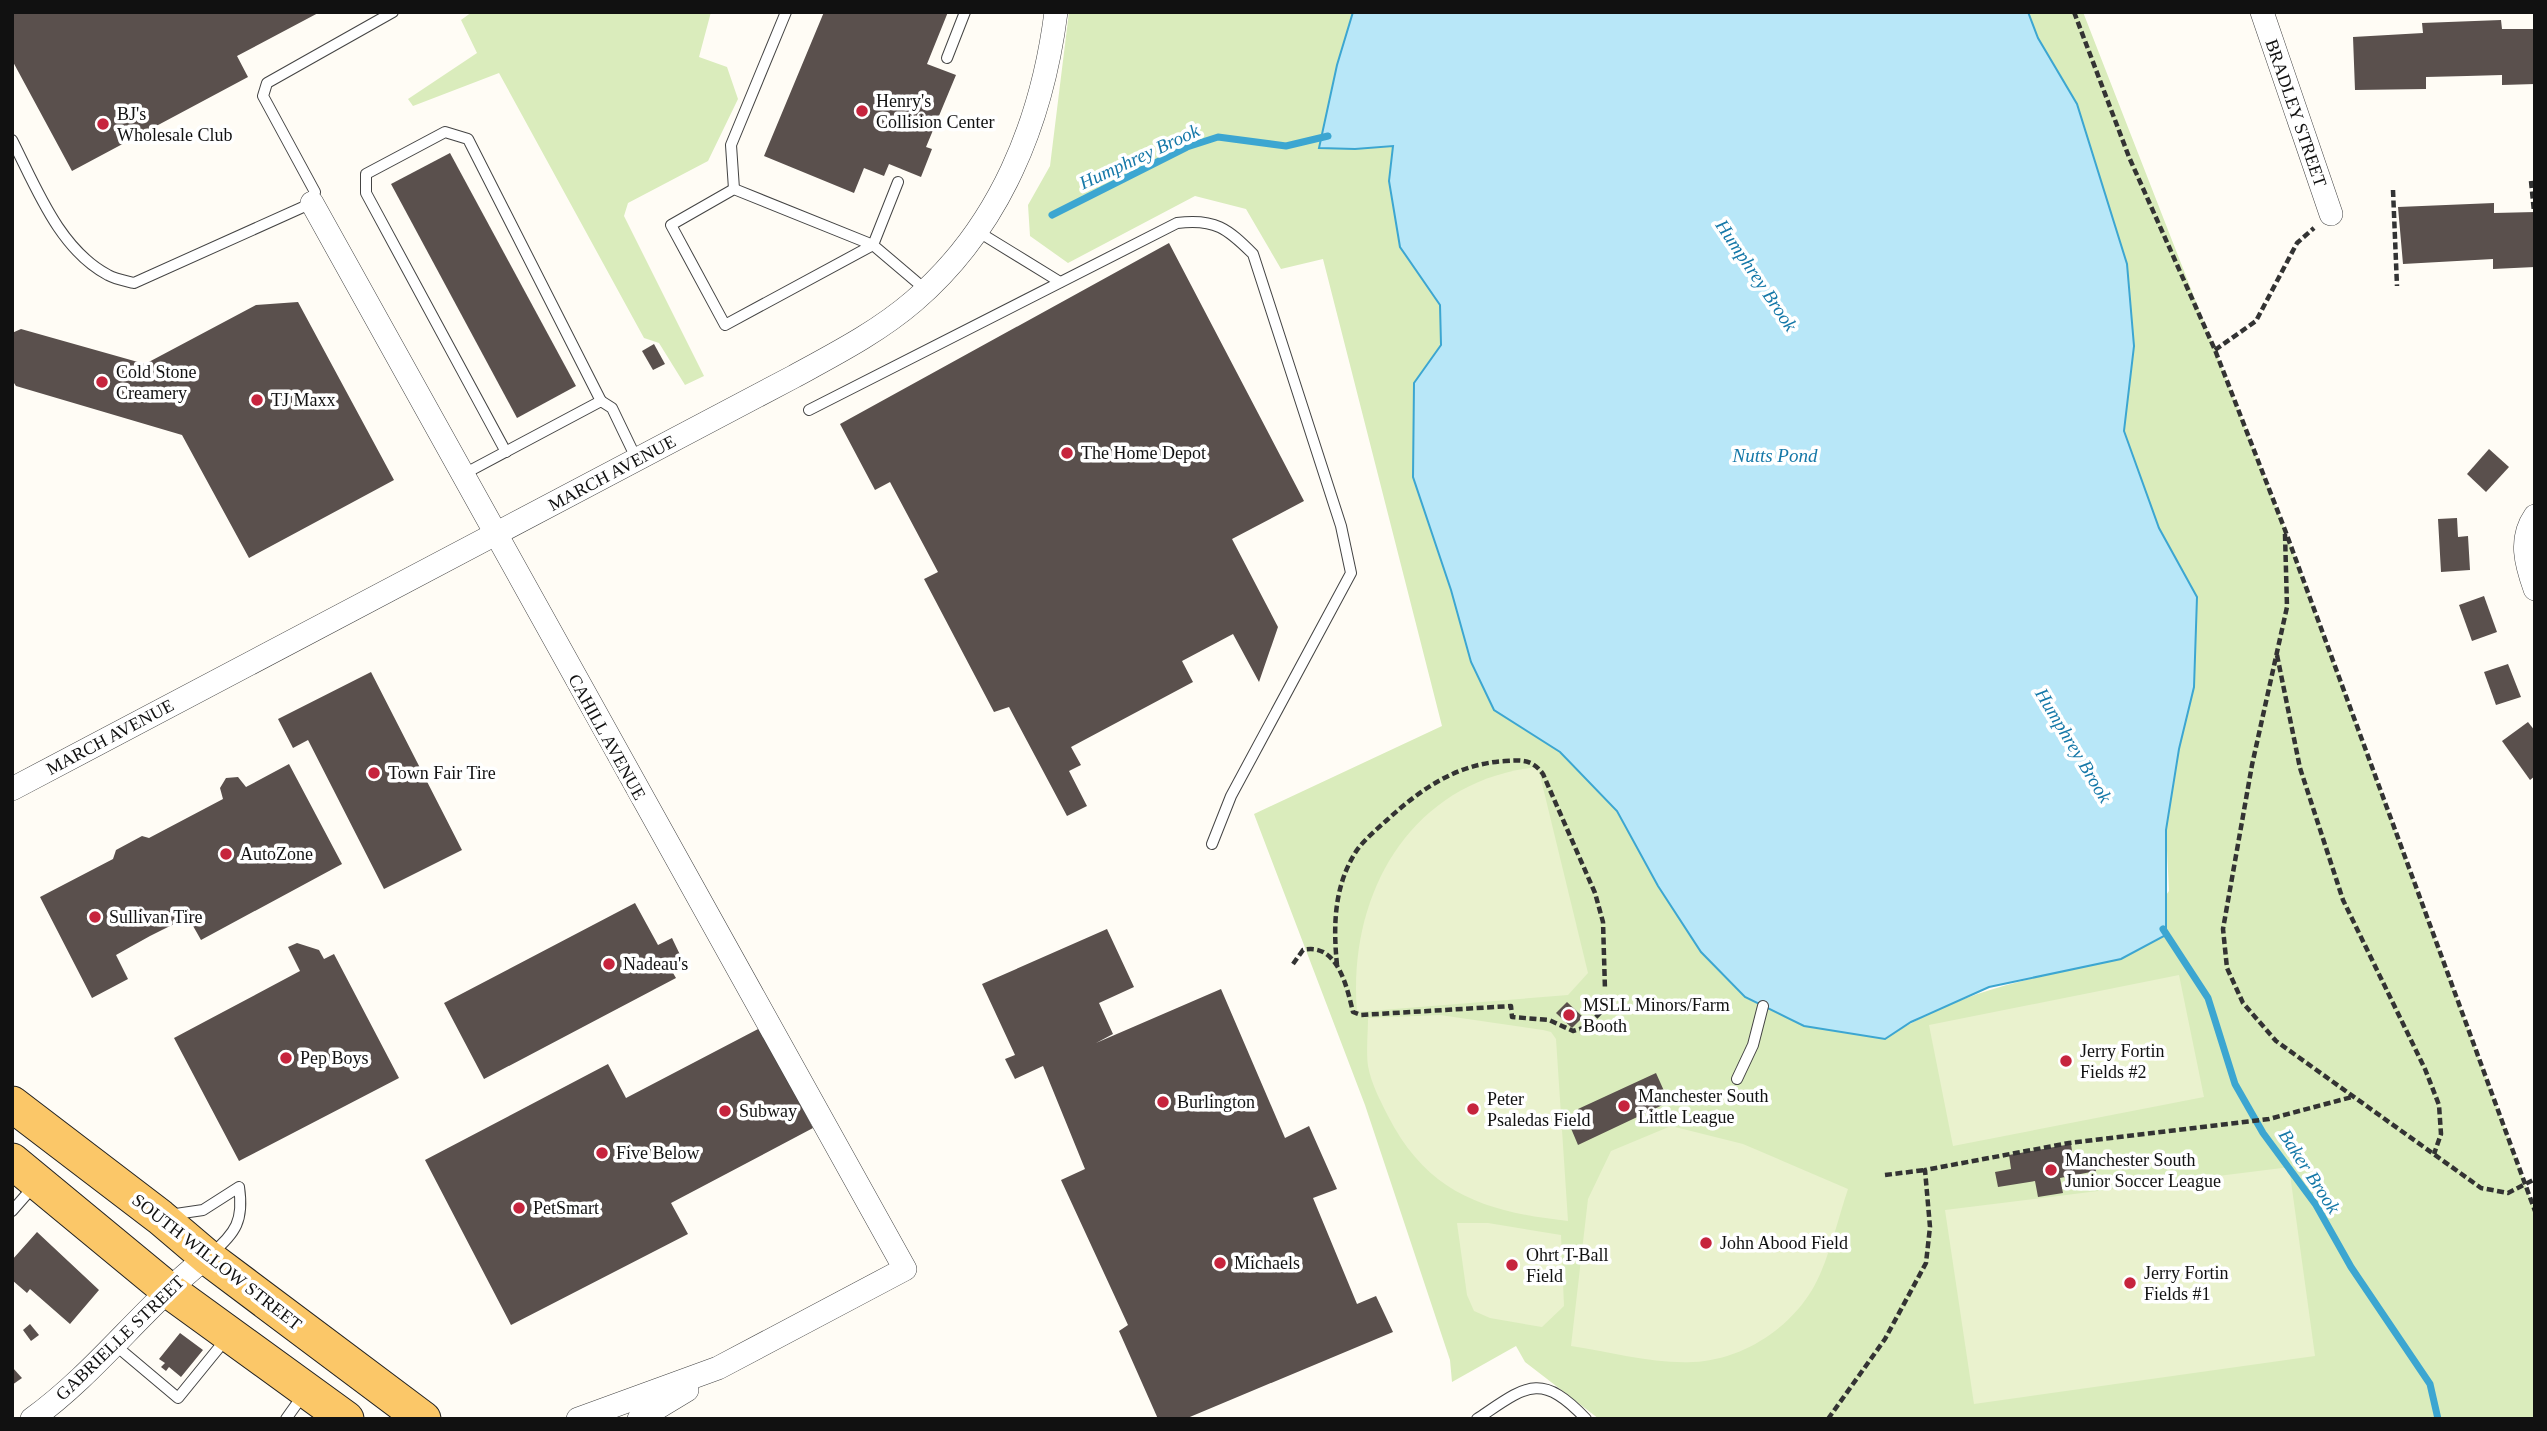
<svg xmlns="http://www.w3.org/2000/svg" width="2547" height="1431" viewBox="0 0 2547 1431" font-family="Georgia,serif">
<rect width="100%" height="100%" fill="#fffcf5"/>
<g fill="#daecbc">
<path d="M472 12H711L699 57 727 67 738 99 708 161 628 203 624 216 704 376 685 385 659 343 644 338 499 73 413 106 408 99 477 53 461 20Z"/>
<path d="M1069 12H1353L1337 65 1319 147 1355 149 1393 145 1389 181 1400 247 1440 305 1441 345 1414 383 1413 477 1451 590 1471 662 1494 710 1560 752 1617 811 1658 886 1745 997 1804 1026 1885 1039C1961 989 2034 978 2121 959L2169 891 2166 830 2179 749 2194 687 2197 598 2159 528 2124 430 2134 346 2127 264 2077 104 2038 38 2028 12H2083L2285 530 2535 1211V1419H1599L1525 1362 1516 1346 1452 1382 1450 1360 1365 1105 1254 814 1442 726 1323 259 1281 269 1246 209 1195 196 1068 263 1030 236 1028 205 1050 166Z"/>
</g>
<g fill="#eaf2ce">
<path d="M1538 767 1588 973 1568 995 1357 1012C1347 894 1411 780 1538 767Z"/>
<path d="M2179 975 2204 1097 1953 1146 1929 1025Z"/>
<path d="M1440 1015 1543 1030 1551 1032 1556 1039 1568 1221C1486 1212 1428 1194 1388 1116 1380 1100 1371 1083 1368 1066 1366 1051 1368 1033 1368 1018Z"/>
<path d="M1671 1126 1743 1144 1848 1189C1837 1221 1829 1261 1812 1290 1788 1330 1741 1360 1693 1362 1654 1364 1610 1352 1571 1346L1588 1199 1611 1151Z"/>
<path d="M2289 1167 2315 1356 1974 1404 1945 1210Z"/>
<path d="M1457 1223H1488L1561 1235 1564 1306 1542 1327 1490 1318 1474 1311 1467 1295Z"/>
</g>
<path fill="#b8e7f8" stroke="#3ca6d1" stroke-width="2" d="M1353 12H2028L2038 38 2077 104 2127 264 2134 346 2124 431 2159 528 2197 597 2194 687 2179 749 2166 830V935L2121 959 1989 987 1911 1022 1885 1039 1804 1026 1745 997 1701 952 1658 886 1617 811 1560 752 1494 710 1471 662 1451 590 1413 477 1414 383 1441 345 1440 305 1400 247 1389 181 1393 146 1355 149 1319 148 1337 65Z"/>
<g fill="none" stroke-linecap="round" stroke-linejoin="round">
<g stroke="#3ca6d1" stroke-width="7">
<path d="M1052 215 1187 147 1218 137 1286 146 1328 136"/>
<path d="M2163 929 2208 998 2235 1084 2263 1133 2316 1205 2351 1267 2430 1384 2438 1419"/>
</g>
</g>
<g fill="#5a504d">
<path d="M12 12H320L237 56 248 77 72 171 12 60Z"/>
<path d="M824 12H948L927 64 956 75 926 147 932 149 921 177 889 164 884 176 864 168 854 193 764 156Z"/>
<path d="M2501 20 2502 29H2535V84L2502 85V75L2467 76 2426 77V89L2355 90 2353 37 2423 33 2422 23Z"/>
<path d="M450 153 576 386 517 418 391 184Z"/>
<path d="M2494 203V213L2535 212V267L2493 269V259L2403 264 2398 207Z"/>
<path d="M1169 243 1304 501 1232 539 1278 627 1259 682 1233 634 1182 661 1193 682 1071 747 1081 765 1069 771 1087 806 1067 816 1009 707 994 712 924 579 938 572 890 482 875 490 840 424Z"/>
<path d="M298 302 394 480 249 558 182 435 16 386 12 380V333L21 329 145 364 256 305Z"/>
<path d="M654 344 665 364 653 370 642 351Z"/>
<path d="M2489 449 2509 467 2486 492 2467 474Z"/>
<path d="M2457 518 2458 537 2468 536 2470 570 2441 572 2438 519Z"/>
<path d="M2484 596 2497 632 2472 641 2459 605Z"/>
<path d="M2508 664 2521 697 2496 705 2484 672Z"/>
<path d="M371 672 462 850 384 889 308 740 293 748 278 719Z"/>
<path d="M2528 722 2535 731V776L2530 780 2502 741Z"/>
<path d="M289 764 342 864 201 940 188 917 150 936 116 955 128 979 92 998 40 897 113 859 116 850 142 836 149 838 223 799 220 788 226 778 238 777 246 787Z"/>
<path d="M635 903 658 945 672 938 683 961 670 968 676 978 484 1079 444 1003Z"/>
<path d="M1107 929 1134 987 1099 1003 1113 1034 1096 1043 1221 989 1285 1138 1309 1126 1337 1189 1313 1198 1357 1304 1376 1296 1393 1332 1185 1419H1158L1119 1331 1128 1325 1061 1180 1085 1169 1043 1066 1015 1079 1005 1059 1015 1055 982 984Z"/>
<path d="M297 943 319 950 324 959 334 954 399 1078 239 1161 174 1038 300 971 288 947Z"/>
<path d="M1567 1002 1583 1017 1572 1028 1556 1013Z"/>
<path d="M760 1028 813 1128 671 1203 688 1234 511 1325 425 1160 608 1064 626 1098Z"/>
<path d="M1656 1073 1669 1102 1578 1145 1570 1126 1583 1120 1578 1109Z"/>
<path d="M2071 1144 2073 1158 2093 1155 2096 1171 2060 1178 2063 1193 2038 1197 2035 1181 1998 1187 1995 1172 2011 1169 2009 1155Z"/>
<path d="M37 1232 99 1290 70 1324 30 1289 27 1293 12 1280V1260Z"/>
<path d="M30 1324 39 1335 31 1341 23 1330Z"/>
<path d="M180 1333 203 1350 181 1377 169 1367 166 1371 161 1367 165 1363 159 1359Z"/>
<path d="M12 1367 22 1378 12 1385Z"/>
</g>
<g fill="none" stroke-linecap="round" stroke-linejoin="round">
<g stroke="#444" stroke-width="12">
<g id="lane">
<path d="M947 58 965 12"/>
<path d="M12 140C36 187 59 249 108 275 115 279 126 281 134 283L312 203 315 192 263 96 267 83 393 12"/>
<path d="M898 182 873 245 926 290"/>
<path d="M734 189 873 245 725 325 671 225Z"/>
<path d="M734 189 731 145 786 12"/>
<path d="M977 231 1060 282"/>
<path d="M809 410 1177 223C1215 218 1228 229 1253 254L1341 526 1351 573 1231 796 1212 844"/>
<path d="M506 452 366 193V174L445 132 468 139 601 401"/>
<path d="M462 475 601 401 612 408 637 460"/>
<path d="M1737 1079 1753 1045 1763 1006"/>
<path d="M12 1211 33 1187"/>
<path d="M169 1215 203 1210 239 1187C244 1220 236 1233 211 1254"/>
<path d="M115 1345 178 1398 226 1339"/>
<path d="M286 1419 303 1395"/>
<path d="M1477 1419C1525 1387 1540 1370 1586 1419"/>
</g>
</g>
<g stroke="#444" stroke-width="24">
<g id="street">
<path d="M2262 12 2331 214"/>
<path d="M312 203 905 1269 718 1368 578 1419"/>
<path d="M2535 516C2519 539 2526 564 2535 589"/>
<path d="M12 789 793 377C835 354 878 332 914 301 1000 227 1042 122 1056 12"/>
<path d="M32 1419C98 1371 143 1307 207 1257"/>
<path d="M639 1419 687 1390"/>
</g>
</g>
<g stroke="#222" stroke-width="37">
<g id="primary">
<path d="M12 1104 160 1217 207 1257 423 1419"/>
<path d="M12 1161 167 1289 346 1419"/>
</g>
</g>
<g stroke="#333" stroke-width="4.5" stroke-dasharray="7 3.5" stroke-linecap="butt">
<path d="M2074 12 2129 157 2215 350 2285 530 2535 1211"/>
<path d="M2531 181 2534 212"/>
<path d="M2393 190 2397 286"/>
<path d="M2215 350 2256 321 2297 243 2314 228"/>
<path d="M2285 534 2287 607 2252 765 2223 929 2227 968 2243 1003 2276 1041 2481 1188 2508 1193 2535 1179"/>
<path d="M2277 655 2300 768 2343 900 2425 1069 2439 1105 2441 1134 2434 1154"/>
<path d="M1293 964 1303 950C1338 942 1347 988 1353 1012L1361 1015 1511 1006 1512 1017 1549 1020 1573 1031 1586 1027 1617 996"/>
<path d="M1337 965C1333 925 1334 885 1357 850 1365 839 1377 829 1387 820 1422 788 1457 764 1505 761 1522 760 1532 759 1543 774L1595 893 1603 922 1605 990"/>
<path d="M1885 1175 1925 1170"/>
<path d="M1828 1419 1885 1339 1926 1263 1930 1227 1925 1170 2069 1143 2269 1119 2352 1097"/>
</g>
<use href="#lane" stroke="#fff" stroke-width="10"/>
<use href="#street" stroke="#fff" stroke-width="23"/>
<use href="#primary" stroke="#fbc768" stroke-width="35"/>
</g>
<g fill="#c6243d" stroke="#fff" stroke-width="2.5">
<circle cx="862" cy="111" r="7"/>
<circle cx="103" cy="124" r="7"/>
<circle cx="102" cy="382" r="7"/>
<circle cx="257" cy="400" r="7"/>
<circle cx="1067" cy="453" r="7"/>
<circle cx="374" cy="773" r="7"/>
<circle cx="226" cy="854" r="7"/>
<circle cx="95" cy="917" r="7"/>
<circle cx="609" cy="964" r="7"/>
<circle cx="1569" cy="1015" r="7"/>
<circle cx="286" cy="1058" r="7"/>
<circle cx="2066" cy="1061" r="7"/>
<circle cx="1163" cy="1102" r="7"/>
<circle cx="1624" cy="1106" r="7"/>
<circle cx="1473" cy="1109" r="7"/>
<circle cx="725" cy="1111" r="7"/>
<circle cx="602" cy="1153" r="7"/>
<circle cx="2051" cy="1170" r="7"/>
<circle cx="519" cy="1208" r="7"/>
<circle cx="1706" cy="1243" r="7"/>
<circle cx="1220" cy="1263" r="7"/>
<circle cx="1512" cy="1265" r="7"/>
<circle cx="2130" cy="1283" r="7"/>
</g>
<g text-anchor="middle" stroke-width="7" stroke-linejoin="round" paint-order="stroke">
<g font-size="18" fill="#111" stroke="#fff" text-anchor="start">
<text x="876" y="107">Henry's<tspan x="876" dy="21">Collision Center</tspan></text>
<text x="117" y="120">BJ's<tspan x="117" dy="21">Wholesale Club</tspan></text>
<text x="116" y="378">Cold Stone<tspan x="116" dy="21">Creamery</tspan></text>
<text x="271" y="406">TJ Maxx</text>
<text x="1081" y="459">The Home Depot</text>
<text x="388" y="779">Town Fair Tire</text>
<text x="240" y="860">AutoZone</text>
<text x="109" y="923">Sullivan Tire</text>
<text x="623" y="970">Nadeau's</text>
<text x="1583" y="1011">MSLL Minors/Farm<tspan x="1583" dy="21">Booth</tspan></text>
<text x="2080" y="1057">Jerry Fortin<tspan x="2080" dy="21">Fields #2</tspan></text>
<text x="300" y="1064">Pep Boys</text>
<text x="1638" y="1102">Manchester South<tspan x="1638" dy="21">Little League</tspan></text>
<text x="1487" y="1105">Peter<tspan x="1487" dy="21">Psaledas Field</tspan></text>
<text x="1177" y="1108">Burlington</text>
<text x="739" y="1117">Subway</text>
<text x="616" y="1159">Five Below</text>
<text x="2065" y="1166">Manchester South<tspan x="2065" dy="21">Junior Soccer League</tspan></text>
<text x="533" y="1214">PetSmart</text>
<text x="1720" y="1249">John Abood Field</text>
<text x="1526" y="1261">Ohrt T-Ball<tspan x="1526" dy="21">Field</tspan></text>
<text x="1234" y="1269">Michaels</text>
<text x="2144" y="1279">Jerry Fortin<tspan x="2144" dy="21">Fields #1</tspan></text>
</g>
<g font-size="18" fill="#111" stroke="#fff">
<text transform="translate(2296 113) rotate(71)" y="6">BRADLEY STREET</text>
<text transform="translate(612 473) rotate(-28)" y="6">MARCH AVENUE</text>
<text transform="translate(110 737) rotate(-28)" y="6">MARCH AVENUE</text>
<text transform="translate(607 737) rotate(61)" y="6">CAHILL AVENUE</text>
<text transform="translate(217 1262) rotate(38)" y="6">SOUTH WILLOW STREET</text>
<text transform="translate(120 1338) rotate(-44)" y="6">GABRIELLE STREET</text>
</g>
<g font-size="19" font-style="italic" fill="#1578a8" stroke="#fff">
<text transform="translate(1139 156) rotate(-25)" y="7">Humphrey Brook</text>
<text transform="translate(1757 275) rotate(56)" y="7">Humphrey Brook</text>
<text x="1775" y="462">Nutts Pond</text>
<text transform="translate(2074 745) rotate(59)" y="7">Humphrey Brook</text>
<text transform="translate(2310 1171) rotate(57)" y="7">Baker Brook</text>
</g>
</g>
<rect width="2547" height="1431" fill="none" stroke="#111111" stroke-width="28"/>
</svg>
